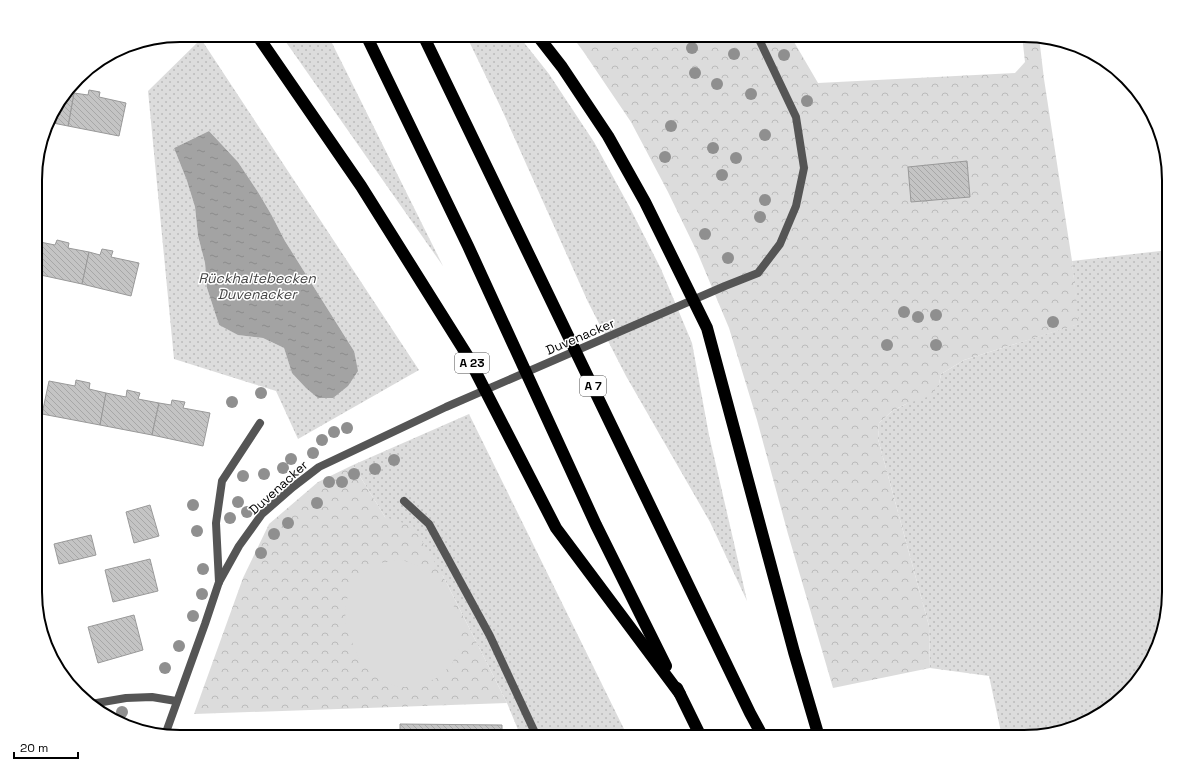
<svg xmlns="http://www.w3.org/2000/svg" width="1204" height="772" viewBox="0 0 1204 772" font-family="'Space Grotesk',sans-serif">
<defs>
<pattern id="grass-dots" width="8" height="8" patternUnits="userSpaceOnUse"><rect width="8" height="8" fill="#dcdcdc"/><path d="M2 2h.1M6 6h.1" fill="none" stroke="#bbb" stroke-width="1.8" stroke-linecap="round"/></pattern>
<pattern id="forest-crowns" width="20" height="18" patternUnits="userSpaceOnUse"><rect width="20" height="18" fill="#dcdcdc"/><path d="M2 6a3 3 0 1 1 6 0M12 15a3 3 0 1 1 6 0" fill="none" stroke="#bbb"/></pattern>
<pattern id="water-ripples" width="26" height="14" patternUnits="userSpaceOnUse"><rect width="26" height="14" fill="#a3a3a3"/><path d="M2 4q2-2 4 0t4 0M15 11q2-2 4 0t4 0" fill="none" stroke="#8b8b8b"/></pattern>
<pattern id="building-back-hatch" width="6" height="6" patternUnits="userSpaceOnUse"><rect width="6" height="6" fill="#c4c4c4"/><path d="M-1 5l2 2M0 0l6 6M5-1l2 2" fill="none" stroke="#a7a7a7"/></pattern>
</defs>
<rect width="100%" height="100%" fill="#fff"/>
<g fill="url(#grass-dots)" fill-rule="evenodd">
<path d="M281 35H328L443 266Z"/>
<path d="M466 35H518L549 74 594 142 629 206 661 269 692 343 709 435 734 543 747 601 710 522 626 376 588 302 502 110Z"/>
<path d="M201 39 419 370 298 439 276 391 174 359 148 91ZM209 131 238 162 258 192 271 214 285 241 354 351 292 372 284 348 263 338 239 335 219 325 207 288 205 263 198 236 195 207 187 181 174 148Z"/>
<path d="M1169 250V602L1145 673 1096 718 1034 737H1002L989 676 930 668 929 626 878 439 879 423 892 411 906 404 939 384 941 374 964 360 1078 324 1072 261Z"/>
<path d="M469 414 624 729 628 737H521L507 703 443 576 385 517 353 465Z"/>
</g>
<g fill="url(#forest-crowns)">
<path d="M571 35H790L818 83 1015 73 1025 62 1022 35 1039 37 1044 79 1072 261 1079 324 964 360 941 374 939 384 930 396 906 404 892 411 879 423 878 439 929 626 930 668 833 688 788 534 757 420 729 328 698 254 668 192 631 122 583 51Z"/>
<path d="M353 465 385 517 413 526 443 576 507 703 194 714 243 578 269 524 318 482Z"/>
</g>
<path fill="#dcdcdc" d="M402 560 420 566 435 576 452 601 458 619 461 643 452 664 439 677 417 687H398L380 681 359 659 346 628 345 609 350 586 362 572 379 563Z"/>
<path fill="url(#water-ripples)" d="M209 131 238 162 258 192 271 214 285 241 354 351 358 371 348 386 333 398H318L306 388 292 373 284 348 263 338 238 335 219 325 207 288 205 263 198 236 195 207 187 181 174 148Z"/>
<g fill="url(#building-back-hatch)" stroke="#999">
<path d="M89 90 100 92 99 97 126 103 119 136 68 126 74 93 88 95Z"/>
<path d="M69 91 74 93 68 126 48 122 50 115Z"/>
<path d="M967 161 970 197 911 202 908 167Z"/>
<path d="M57 240 69 243 68 248 89 252 82 284 36 274V258L40 242 55 245Z"/>
<path d="M36 241 40 242 36 258Z"/>
<path d="M102 249 113 251 111 257 139 263 131 296 82 284 89 252 100 255Z"/>
<path d="M76 380 90 383 89 389 106 393 100 425 42 414 49 381 75 386Z"/>
<path d="M127 390 140 393 138 399 159 403 152 435 100 425 106 393 126 397Z"/>
<path d="M172 400 185 402 183 408 210 413 203 446 152 435 159 403 171 405Z"/>
<path d="M150 505 159 536 134 543 126 512Z"/>
<path d="M91 535 96 555 59 564 54 544Z"/>
<path d="M150 559 158 591 113 602 105 570Z"/>
<path d="M134 615 143 650 98 663 88 627Z"/>
<path d="M400 724 502 725V737H400Z"/>
<path d="M243 735 344 736V737H243Z"/>
</g>
<g fill="none" stroke-linecap="round" stroke-linejoin="round">
<path stroke="#555" stroke-width="8" d="M404 501 429 524 490 636 537 737"/>
<g stroke="#555" stroke-width="8">
<path d="M219 582 216 523 222 481 260 423"/>
<path d="M91 704 126 698 152 697 176 701"/>
<path d="M165 735 205 624 219 582 239 546 262 514 293 487 319 467 446 407 725 286 758 273 780 244 796 206 804 168 796 117 757 35"/>
</g>
<g stroke="#000" stroke-width="12">
<path d="M257 35 361 186 467 355 556 528 680 694"/>
<path d="M366 35 468 246 596 525 666 666"/>
<path d="M423 35 750 713 763 737"/>
<path d="M537 35 562 67 608 136 645 202 707 328 794 652 819 737"/>
<path d="M677 688 701 737"/>
</g>
</g>
<g fill="#8f8f8f">
<circle cx="692" cy="48" r="6"/>
<circle cx="734" cy="54" r="6"/>
<circle cx="784" cy="55" r="6"/>
<circle cx="695" cy="73" r="6"/>
<circle cx="717" cy="84" r="6"/>
<circle cx="751" cy="94" r="6"/>
<circle cx="807" cy="101" r="6"/>
<circle cx="671" cy="126" r="6"/>
<circle cx="765" cy="135" r="6"/>
<circle cx="713" cy="148" r="6"/>
<circle cx="665" cy="157" r="6"/>
<circle cx="736" cy="158" r="6"/>
<circle cx="722" cy="175" r="6"/>
<circle cx="765" cy="200" r="6"/>
<circle cx="760" cy="217" r="6"/>
<circle cx="705" cy="234" r="6"/>
<circle cx="728" cy="258" r="6"/>
<circle cx="904" cy="312" r="6"/>
<circle cx="936" cy="315" r="6"/>
<circle cx="918" cy="317" r="6"/>
<circle cx="1053" cy="322" r="6"/>
<circle cx="887" cy="345" r="6"/>
<circle cx="936" cy="345" r="6"/>
<circle cx="261" cy="393" r="6"/>
<circle cx="232" cy="402" r="6"/>
<circle cx="347" cy="428" r="6"/>
<circle cx="334" cy="432" r="6"/>
<circle cx="322" cy="440" r="6"/>
<circle cx="313" cy="453" r="6"/>
<circle cx="291" cy="459" r="6"/>
<circle cx="394" cy="460" r="6"/>
<circle cx="283" cy="468" r="6"/>
<circle cx="375" cy="469" r="6"/>
<circle cx="264" cy="474" r="6"/>
<circle cx="354" cy="474" r="6"/>
<circle cx="243" cy="476" r="6"/>
<circle cx="329" cy="482" r="6"/>
<circle cx="342" cy="482" r="6"/>
<circle cx="238" cy="502" r="6"/>
<circle cx="317" cy="503" r="6"/>
<circle cx="193" cy="505" r="6"/>
<circle cx="247" cy="512" r="6"/>
<circle cx="230" cy="518" r="6"/>
<circle cx="288" cy="523" r="6"/>
<circle cx="197" cy="531" r="6"/>
<circle cx="274" cy="534" r="6"/>
<circle cx="261" cy="553" r="6"/>
<circle cx="203" cy="569" r="6"/>
<circle cx="202" cy="594" r="6"/>
<circle cx="193" cy="616" r="6"/>
<circle cx="179" cy="646" r="6"/>
<circle cx="165" cy="668" r="6"/>
<circle cx="122" cy="712" r="6"/>
</g>
<g text-anchor="middle" stroke-width="3" stroke-linejoin="round" paint-order="stroke">
<g fill="#fff" stroke="#4c4c4c" stroke-width="1">
<rect x="455" y="353" width="34" height="20" rx="3"/>
<rect x="580" y="376" width="26" height="20" rx="3"/>
</g>
<g font-size="12" font-weight="bold" fill="#000">
<text x="472" y="367">A 23</text>
<text x="593" y="390">A 7</text>
</g>
<g font-size="13" fill="#000" stroke="#fff">
<text transform="translate(580 336) rotate(-23)" y="5">Duvenacker</text>
<text transform="translate(278 487) rotate(-42)" y="5">Duvenacker</text>
</g>
<g font-size="14" font-style="italic" fill="#444" stroke="#fff">
<text x="257" y="283">Rückhaltebecken<tspan x="257" dy="16">Duvenacker</tspan></text>
</g>
</g>
<path d="M0 0H1204V772H0ZM180 42H1024A138 138 0 0 1 1162 180V592A138 138 0 0 1 1024 730H180A138 138 0 0 1 42 592V180A138 138 0 0 1 180 42Z" fill="#fff" fill-rule="evenodd"/>
<path fill="none" stroke="#000" stroke-width="2" d="M180 42H1024A138 138 0 0 1 1162 180V592A138 138 0 0 1 1024 730H180A138 138 0 0 1 42 592V180A138 138 0 0 1 180 42Z"/>
<path d="M14 752v6h64v-6" fill="none" stroke="#000000" stroke-width="2"/>
<text x="20" y="752" font-size="12" fill="#000000" stroke="#ffffff" stroke-width="3" paint-order="stroke">20 m</text>
</svg>
